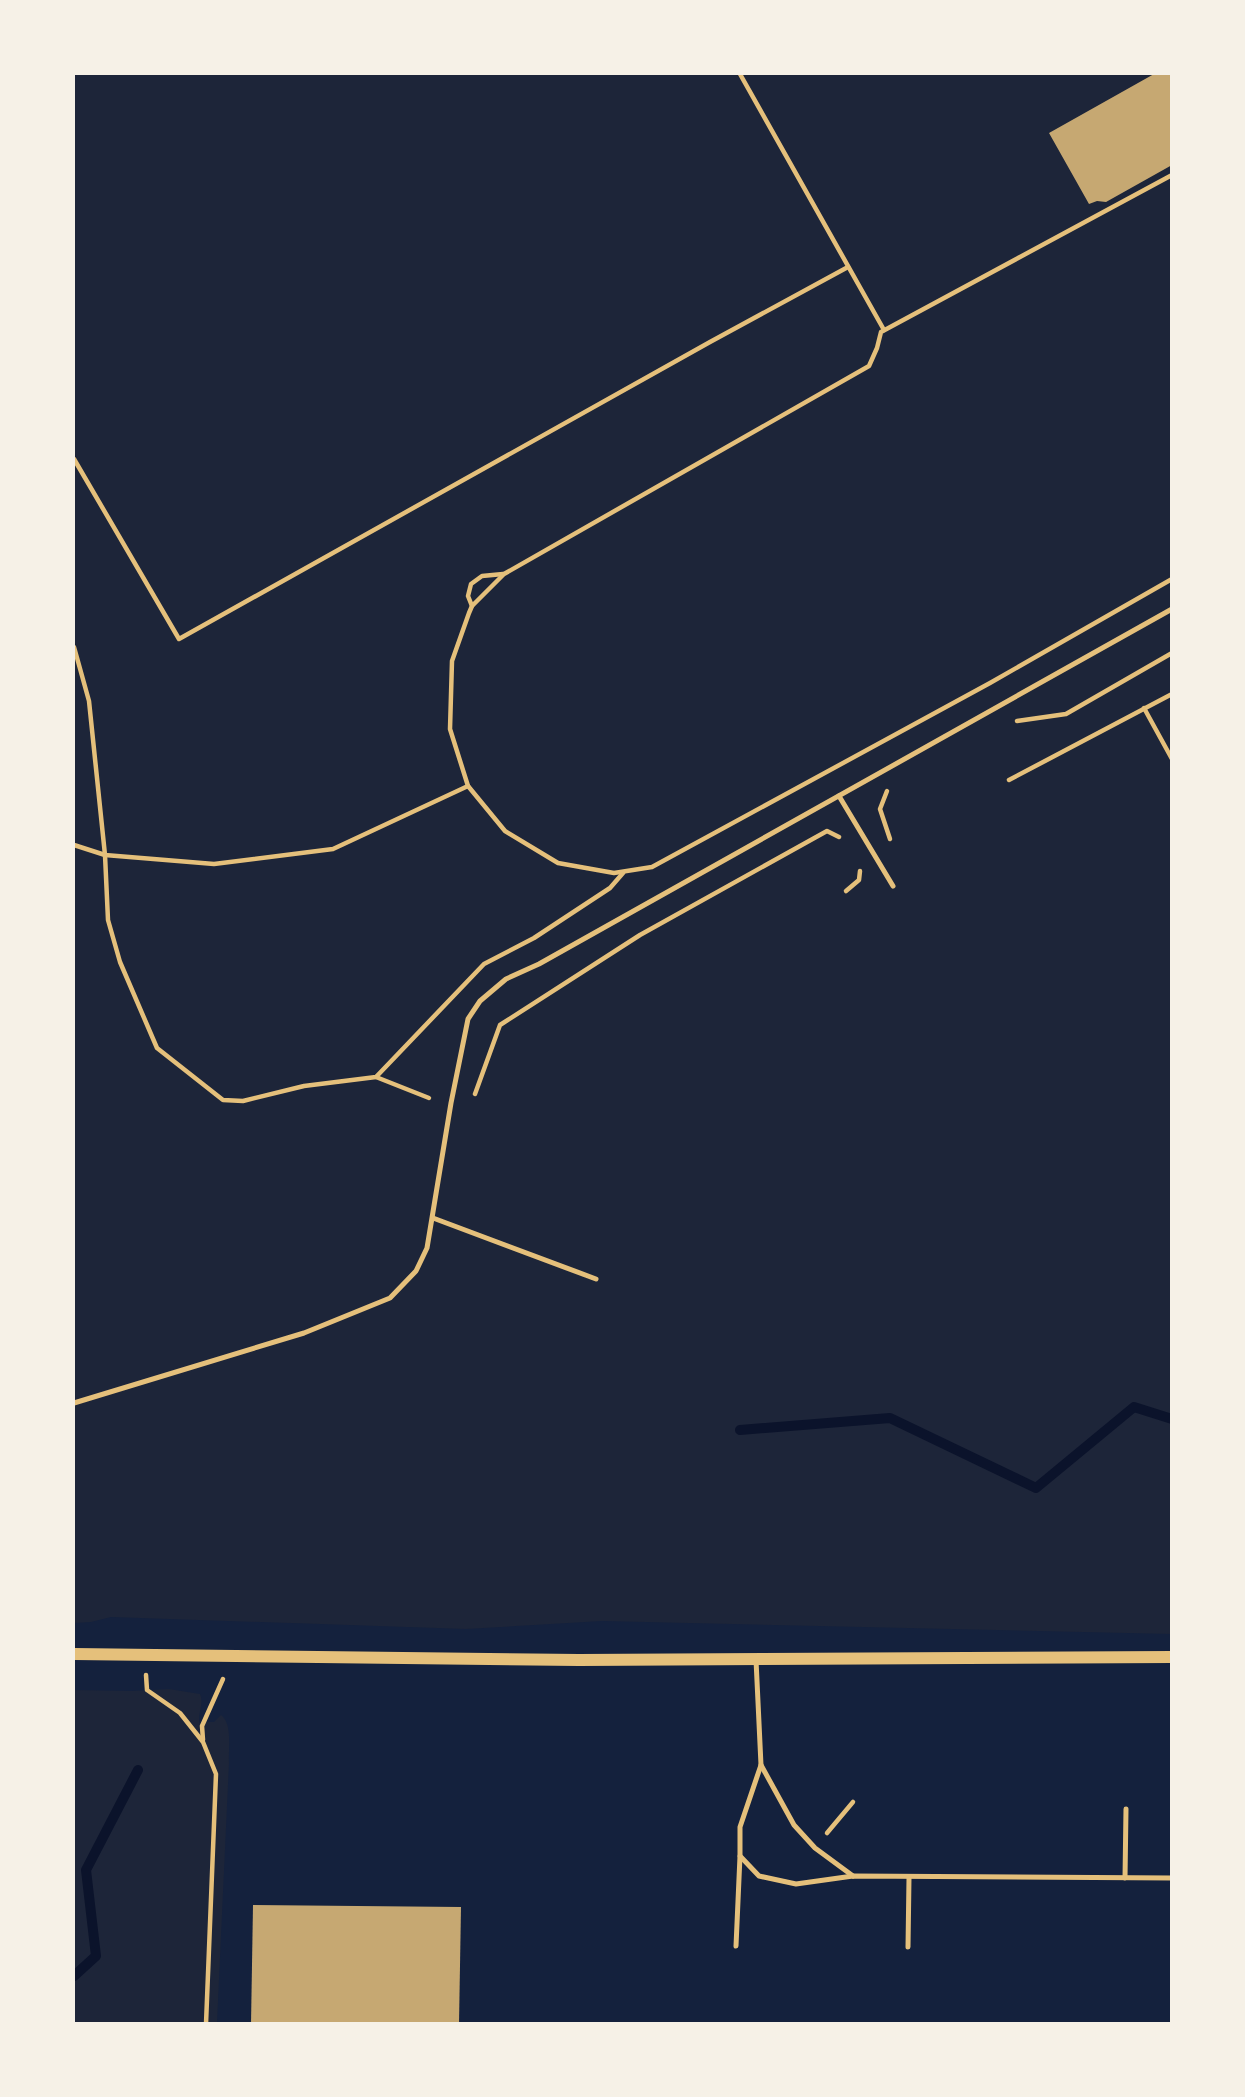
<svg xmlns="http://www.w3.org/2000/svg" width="1245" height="2097" viewBox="0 0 1245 2097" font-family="Mulish,sans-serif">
<rect width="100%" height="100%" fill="#14213d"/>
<g fill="#1d2539">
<path d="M74 74H1171V1634L602 1621 466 1629 111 1617 91 1622 74 1623Z"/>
<path d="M169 1689 200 1694C205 1706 195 1716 201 1727L206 1722H214L221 1715C233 1724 228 1749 229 1763L217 2023 74 2024V1690L132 1691Z"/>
</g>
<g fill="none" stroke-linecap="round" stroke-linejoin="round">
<g stroke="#0b132b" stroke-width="10">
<path d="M740 1430 890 1418 1036 1488 1134 1407 1172 1419"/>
<path d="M74 1976 96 1956 86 1870 138 1770"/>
</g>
</g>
<g fill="#c6a872">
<path d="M1154 74H1172V165L1106 202 1097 201 1089 204 1049 133Z"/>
<path d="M253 1905 461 1907 459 2024H251Z"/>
</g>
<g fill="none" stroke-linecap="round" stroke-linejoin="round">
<g stroke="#e5c07b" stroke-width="4.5">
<path d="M740 74 884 330"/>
<path d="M1172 175 881 332 877 348 869 366 504 574 472 606 469 613 452 661 450 729 468 786 505 831 558 863 614 873 652 867 990 683 1172 579"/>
<path d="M74 459 179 639 710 342 848 267"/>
<path d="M472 606 468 596 471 584 482 576 503 574"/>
<path d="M74 647 89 701 105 855 108 920 120 962 157 1048 223 1100 243 1101 304 1086 376 1077 484 964 534 938 610 888 623 873"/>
<path d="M1144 708 1172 759"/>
<path d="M1017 721 1066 714 1172 653"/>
<path d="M1009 780 1172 694"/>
<path d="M887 791 880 809 890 839"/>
<path d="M74 845 105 855 214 864 333 849 468 786"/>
<path d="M846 891 859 880 860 871"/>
<path d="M376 1077 429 1098"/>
<path d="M475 1094 500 1025 640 935 827 831 839 837"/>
<path d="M146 1675 147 1690 180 1713 203 1742 216 1774 206 2024"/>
<path d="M203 1740 202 1726 223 1679"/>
<path d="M827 1833 853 1802"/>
</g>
<g stroke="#e5c07b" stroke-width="5">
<path d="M839 796 893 886"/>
<path d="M433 1218 596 1279"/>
<path d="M74 1403 304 1333 390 1298 416 1271 427 1248 451 1103 468 1019 480 1001 506 979 539 964 1172 609"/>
<path d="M756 1660 761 1765 740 1827V1856L759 1876 796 1884 853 1876 1172 1878"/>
<path d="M761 1765 794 1825 815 1848 853 1876"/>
<path d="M1125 1878 1126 1809"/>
<path d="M736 1946 740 1856"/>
<path d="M908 1947 909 1878"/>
</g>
<path stroke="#e5c07b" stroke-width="12" d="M74 1654 579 1660 1172 1657"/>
</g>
<rect width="1245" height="2097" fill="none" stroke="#f6f1e7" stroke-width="150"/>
</svg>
